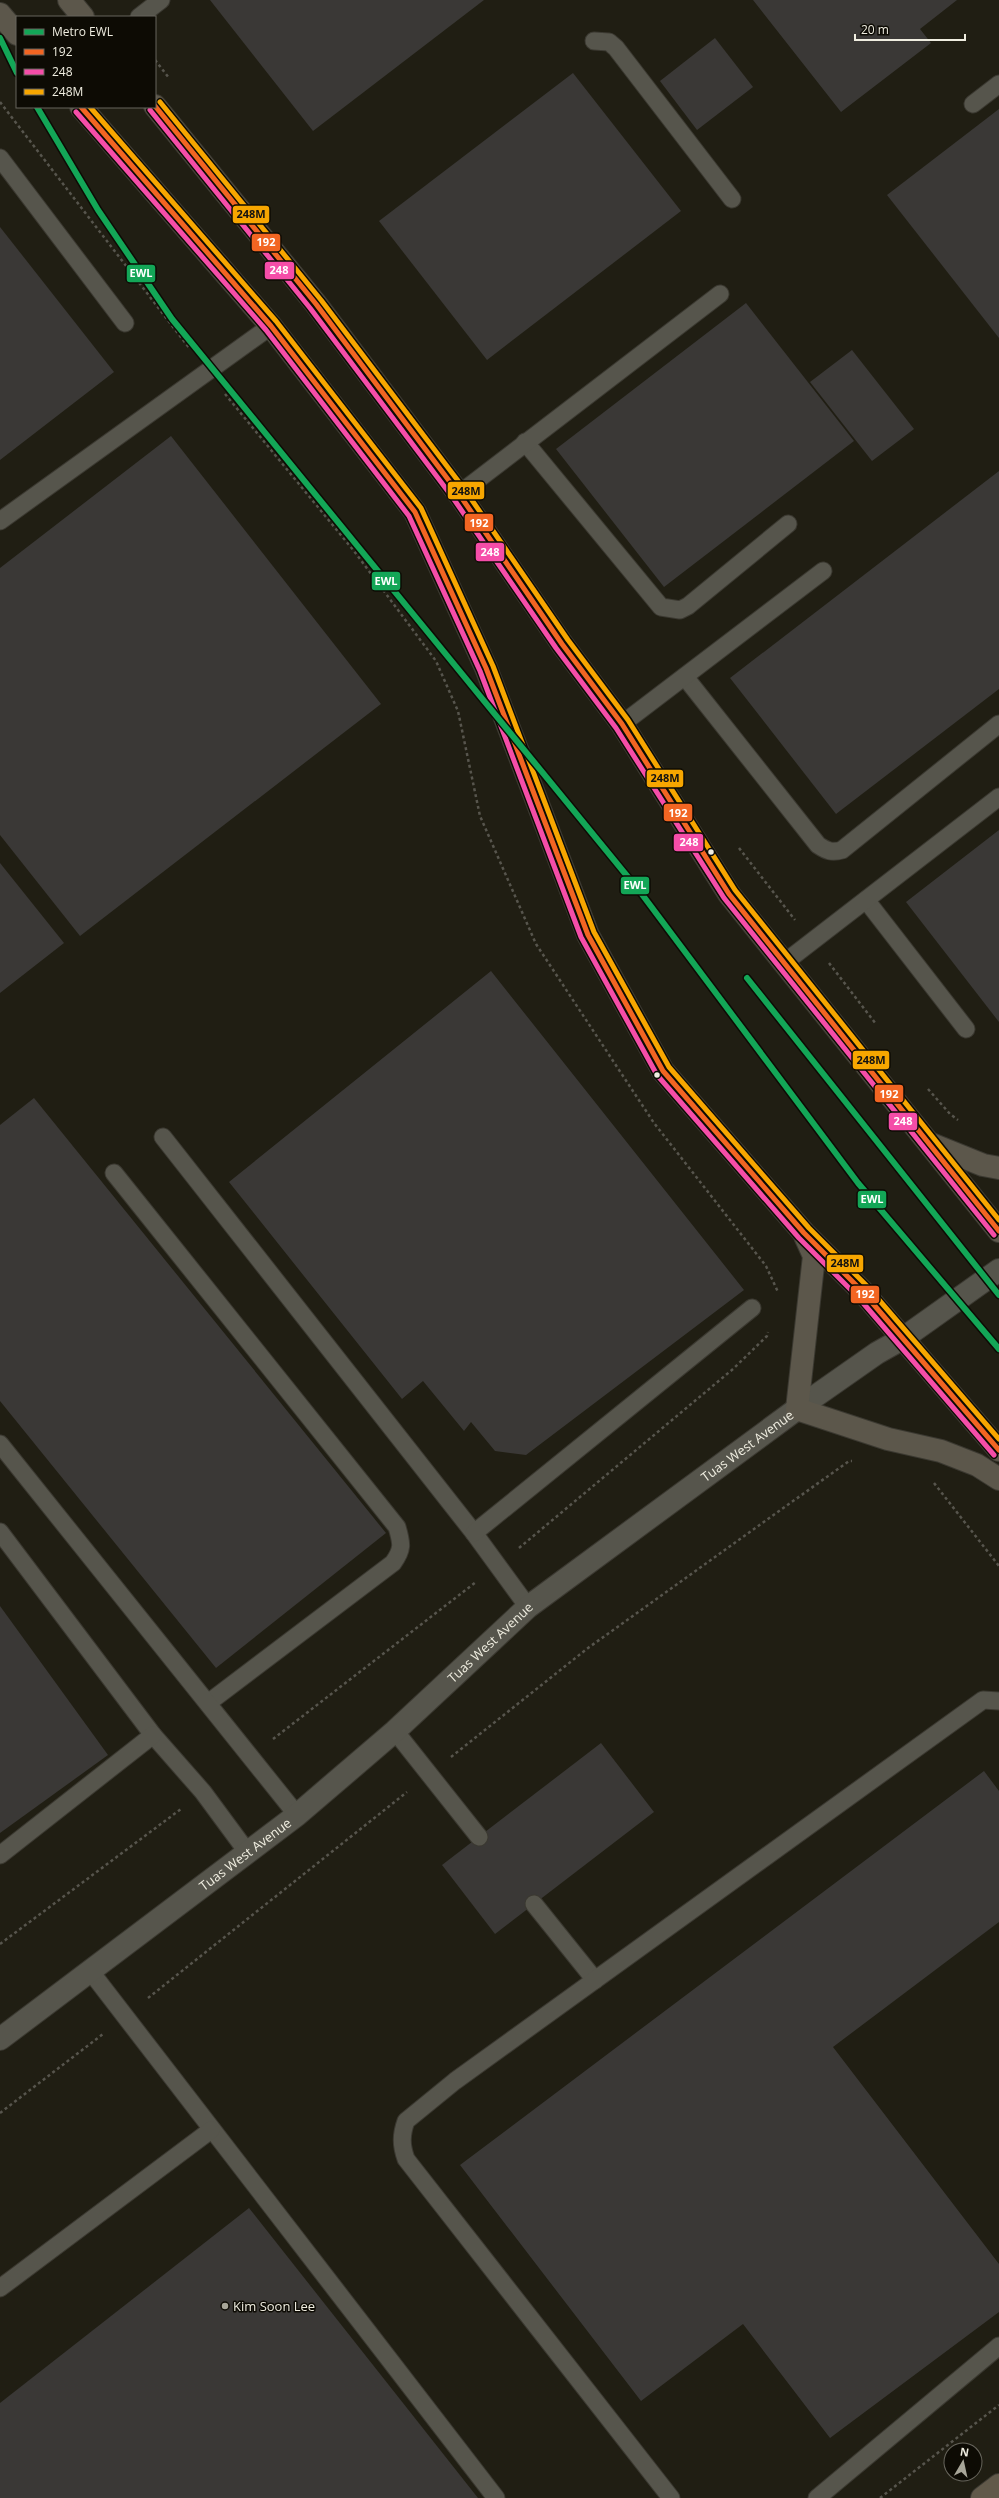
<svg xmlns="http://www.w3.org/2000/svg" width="999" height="2498" viewBox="0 0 999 2498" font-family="'Open Sans',sans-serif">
<rect width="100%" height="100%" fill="#201e13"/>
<g fill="#3a3836">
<path d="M210 0H484L313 131Z"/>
<path d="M753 0H957L920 29 931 43 841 112Z"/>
<path d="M715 38 753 87 697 130 660 81Z"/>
<path d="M573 73 681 211 487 360 379 221Z"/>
<path d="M999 109V338L887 195Z"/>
<path d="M0 227 114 372 0 460Z"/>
<path d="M746 303 854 441 664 587 556 449Z"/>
<path d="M852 350 914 429 872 461 810 382Z"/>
<path d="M171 436 381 704 80 936 0 835V568Z"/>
<path d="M999 471V689L836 814 730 678Z"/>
<path d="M999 830V1022L906 902Z"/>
<path d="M0 863 64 943 0 993Z"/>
<path d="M491 971 744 1290 526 1455 495 1451 471 1422 464 1431 423 1381 402 1399 229 1182Z"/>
<path d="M34 1098 386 1533 216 1668 0 1401V1125Z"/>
<path d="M0 1606 108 1755 0 1833Z"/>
<path d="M601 1743 654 1812 495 1934 442 1865Z"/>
<path d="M984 1771 999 1791V1922L833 2047 999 2264V2312L830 2438 743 2324 641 2401 460 2165Z"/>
<path d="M249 2208 478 2498H0V2403Z"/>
</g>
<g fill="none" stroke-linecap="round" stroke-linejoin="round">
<g stroke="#3b3931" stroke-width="19">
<g id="lane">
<path d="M139 17 161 0"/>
<path d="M594 41 609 42 616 48 732 199"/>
<path d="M973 104 999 84"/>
<path d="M0 158 125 323"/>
<path d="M525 442 661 607 680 610 688 606 788 524"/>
<path d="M459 494 720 294"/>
<path d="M0 521 271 326"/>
<path d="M685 677 818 845C827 851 832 853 842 850L999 724"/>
<path d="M622 724 823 571"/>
<path d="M866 900 966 1029"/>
<path d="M784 963 999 797"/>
<path d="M163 1137 474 1533 528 1607"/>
<path d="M114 1173 397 1527C402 1544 403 1549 393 1563L208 1703"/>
<path d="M0 1444 297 1815"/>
<path d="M0 1532 153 1735 203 1792 248 1853"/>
<path d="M474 1533 752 1308"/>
<path d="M395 1731 479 1837"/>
<path d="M0 1855 153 1735"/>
<path d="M534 1904 595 1980"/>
<path d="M91 1972 496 2498"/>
<path d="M0 2288 211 2130"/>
<path d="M671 2498 406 2159C401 2145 401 2135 406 2121L455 2081 983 1700 999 1701"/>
<path d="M817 2498 999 2346"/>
</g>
</g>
<g stroke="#3b3931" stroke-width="24">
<g id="street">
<path id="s1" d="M0 2039 297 1815 395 1731 528 1607 797 1409 877 1353 902 1339 999 1270"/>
</g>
</g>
<g stroke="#3b3931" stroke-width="24">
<g id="secondary">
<path d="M69 0 83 17"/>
<path d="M0 14 17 34"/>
<path d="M155 106 316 304 459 494 562 644 622 724 729 894 999 1231"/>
<path d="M81 107 271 326 415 512 486 668 588 935 663 1071 804 1233 862 1291 999 1450"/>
<path d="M931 1144 983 1165 999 1168"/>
<path d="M805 1236 814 1256 797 1409 888 1439 941 1451 977 1465 999 1479"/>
</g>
</g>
<g stroke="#3b3931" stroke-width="24">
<path id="primary" d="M982 2498 999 2485"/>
</g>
<g stroke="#57554d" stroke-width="2.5" stroke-dasharray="3 3" stroke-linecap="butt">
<path d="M155 60 169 78"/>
<path d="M0 102 190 349"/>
<path d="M225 394 354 551 436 661 458 711 480 816 536 944 654 1123 766 1266 778 1292"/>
<path d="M739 848 795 920"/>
<path d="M829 963 876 1024"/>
<path d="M928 1089 950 1114 958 1120"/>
<path d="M934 1483 999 1566"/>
<path d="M519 1548 733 1369 767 1336 768 1332"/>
<path d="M273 1739 476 1582"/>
<path d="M451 1757 588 1648 849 1461H852"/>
<path d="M0 1944 181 1809"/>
<path d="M148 1998 407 1792"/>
<path d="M0 2113 103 2034"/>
<path d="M880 2498 999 2405"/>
</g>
<use href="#lane" stroke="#56554c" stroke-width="17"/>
<use href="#street" stroke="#56554c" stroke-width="22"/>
<use href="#secondary" stroke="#5c574b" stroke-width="22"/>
<use href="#primary" stroke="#61594a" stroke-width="22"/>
<g stroke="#0d0b04" stroke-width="8">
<g id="bus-1">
<path d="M155 106 316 304 459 494 562 644 622 724 729 894 999 1231"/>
<path d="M81 107 271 326 415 512 486 668 588 935 663 1071 804 1233 862 1291 999 1450"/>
</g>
</g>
<g stroke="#0d0b04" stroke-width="8">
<g id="bus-2">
<path d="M150 110 310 308 453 498 556 648 616 728 724 898 994 1235"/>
<path d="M76 112 266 330 409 516 480 671 581 937 657 1075 799 1238 857 1296 994 1455"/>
</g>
</g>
<g stroke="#0d0b04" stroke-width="8">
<g id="bus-3">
<path d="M160 102 321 300 465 490 568 640 628 720 735 890 999 1220"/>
<path d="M90 107 276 321 421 508 493 666 594 932 669 1067 809 1228 867 1286 999 1439"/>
</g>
</g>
<use href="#bus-1" stroke="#f26522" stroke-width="5"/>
<use href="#bus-2" stroke="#f54da8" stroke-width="5"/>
<use href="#bus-3" stroke="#f7a600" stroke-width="5"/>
<g stroke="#0d0b04" stroke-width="9">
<g id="metro-1">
<path d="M0 38 17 73"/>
<path d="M37 107 98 210 172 319 641 893 858 1183 999 1349"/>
<path d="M747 978 999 1295"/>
</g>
</g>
<use href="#metro-1" stroke="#13a657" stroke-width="6"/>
</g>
<g fill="#efede0" stroke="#0d0b04" stroke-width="1.5">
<circle cx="711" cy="852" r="3.5"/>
<circle cx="657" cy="1075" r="3.5"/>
</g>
<circle fill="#a7a598" stroke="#0d0b04" stroke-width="1.5" cx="225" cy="2306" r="4"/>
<g text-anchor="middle" stroke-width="3" stroke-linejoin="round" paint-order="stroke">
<g font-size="13" fill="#efede0" stroke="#0d0b04">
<text dy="5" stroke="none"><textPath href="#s1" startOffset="955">Tuas West Avenue</textPath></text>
<text dy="5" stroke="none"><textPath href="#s1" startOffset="631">Tuas West Avenue</textPath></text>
<text dy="5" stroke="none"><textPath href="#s1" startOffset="307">Tuas West Avenue</textPath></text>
</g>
<g font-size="13" fill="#efede0" stroke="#0d0b04" text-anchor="start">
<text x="233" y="2311">Kim Soon Lee</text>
</g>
</g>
<g stroke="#0d0b04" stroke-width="1.5">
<rect x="232" y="205" width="38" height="19" rx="4" fill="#f7a600"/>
<rect x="251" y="233" width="30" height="19" rx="4" fill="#f26522"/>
<rect x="264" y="261" width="31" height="19" rx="4" fill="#f54da8"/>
<rect x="126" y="264" width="30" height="19" rx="4" fill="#13a657"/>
<rect x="447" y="481" width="38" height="19" rx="4" fill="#f7a600"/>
<rect x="464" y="513" width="30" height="19" rx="4" fill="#f26522"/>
<rect x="475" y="542" width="30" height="20" rx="4" fill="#f54da8"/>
<rect x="371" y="571" width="30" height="20" rx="4" fill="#13a657"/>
<rect x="646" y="769" width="38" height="19" rx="4" fill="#f7a600"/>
<rect x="663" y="803" width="30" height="19" rx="4" fill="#f26522"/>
<rect x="673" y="833" width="31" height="19" rx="4" fill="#f54da8"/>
<rect x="620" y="876" width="30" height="19" rx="4" fill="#13a657"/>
<rect x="852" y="1050" width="38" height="20" rx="4" fill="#f7a600"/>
<rect x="874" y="1084" width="30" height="19" rx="4" fill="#f26522"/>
<rect x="888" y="1112" width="30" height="19" rx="4" fill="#f54da8"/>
<rect x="857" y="1190" width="30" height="19" rx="4" fill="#13a657"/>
<rect x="826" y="1254" width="38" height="19" rx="4" fill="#f7a600"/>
<rect x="850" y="1285" width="30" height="19" rx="4" fill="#f26522"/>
</g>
<g font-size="11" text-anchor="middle" font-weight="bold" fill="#fff">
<text x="266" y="246">192</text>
<text x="279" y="274">248</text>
<text x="141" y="277">EWL</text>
<text x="479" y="527">192</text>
<text x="490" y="556">248</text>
<text x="386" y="585">EWL</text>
<text x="678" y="817">192</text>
<text x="689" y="846">248</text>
<text x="635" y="889">EWL</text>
<text x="889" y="1098">192</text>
<text x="903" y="1125">248</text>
<text x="872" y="1203">EWL</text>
<text x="865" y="1298">192</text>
</g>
<g font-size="11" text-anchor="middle" font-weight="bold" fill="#111">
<text x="251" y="218">248M</text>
<text x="466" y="495">248M</text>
<text x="665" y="782">248M</text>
<text x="871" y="1064">248M</text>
<text x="845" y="1267">248M</text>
</g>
<rect x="16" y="16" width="140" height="92" fill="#0d0b04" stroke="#67655c"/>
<rect x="24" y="29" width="20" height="6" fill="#13a657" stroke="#67655c"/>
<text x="52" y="36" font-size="12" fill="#efede0">Metro EWL</text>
<rect x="24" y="49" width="20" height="6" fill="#f26522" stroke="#67655c"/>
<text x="52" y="56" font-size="12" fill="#efede0">192</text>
<rect x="24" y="69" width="20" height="6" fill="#f54da8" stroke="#67655c"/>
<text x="52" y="76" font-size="12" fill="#efede0">248</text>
<rect x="24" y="89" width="20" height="6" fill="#f7a600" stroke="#67655c"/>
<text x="52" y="96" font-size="12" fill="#efede0">248M</text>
<g transform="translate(963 2462) rotate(9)"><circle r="19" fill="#0d0b04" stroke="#67655c"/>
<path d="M0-3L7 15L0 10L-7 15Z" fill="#a7a598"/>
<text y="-6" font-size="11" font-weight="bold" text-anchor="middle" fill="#efede0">N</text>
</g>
<path d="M855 34v6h110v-6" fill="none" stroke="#efede0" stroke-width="2"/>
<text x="861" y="34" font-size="12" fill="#efede0" stroke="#0d0b04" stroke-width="3" paint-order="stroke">20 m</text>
</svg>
